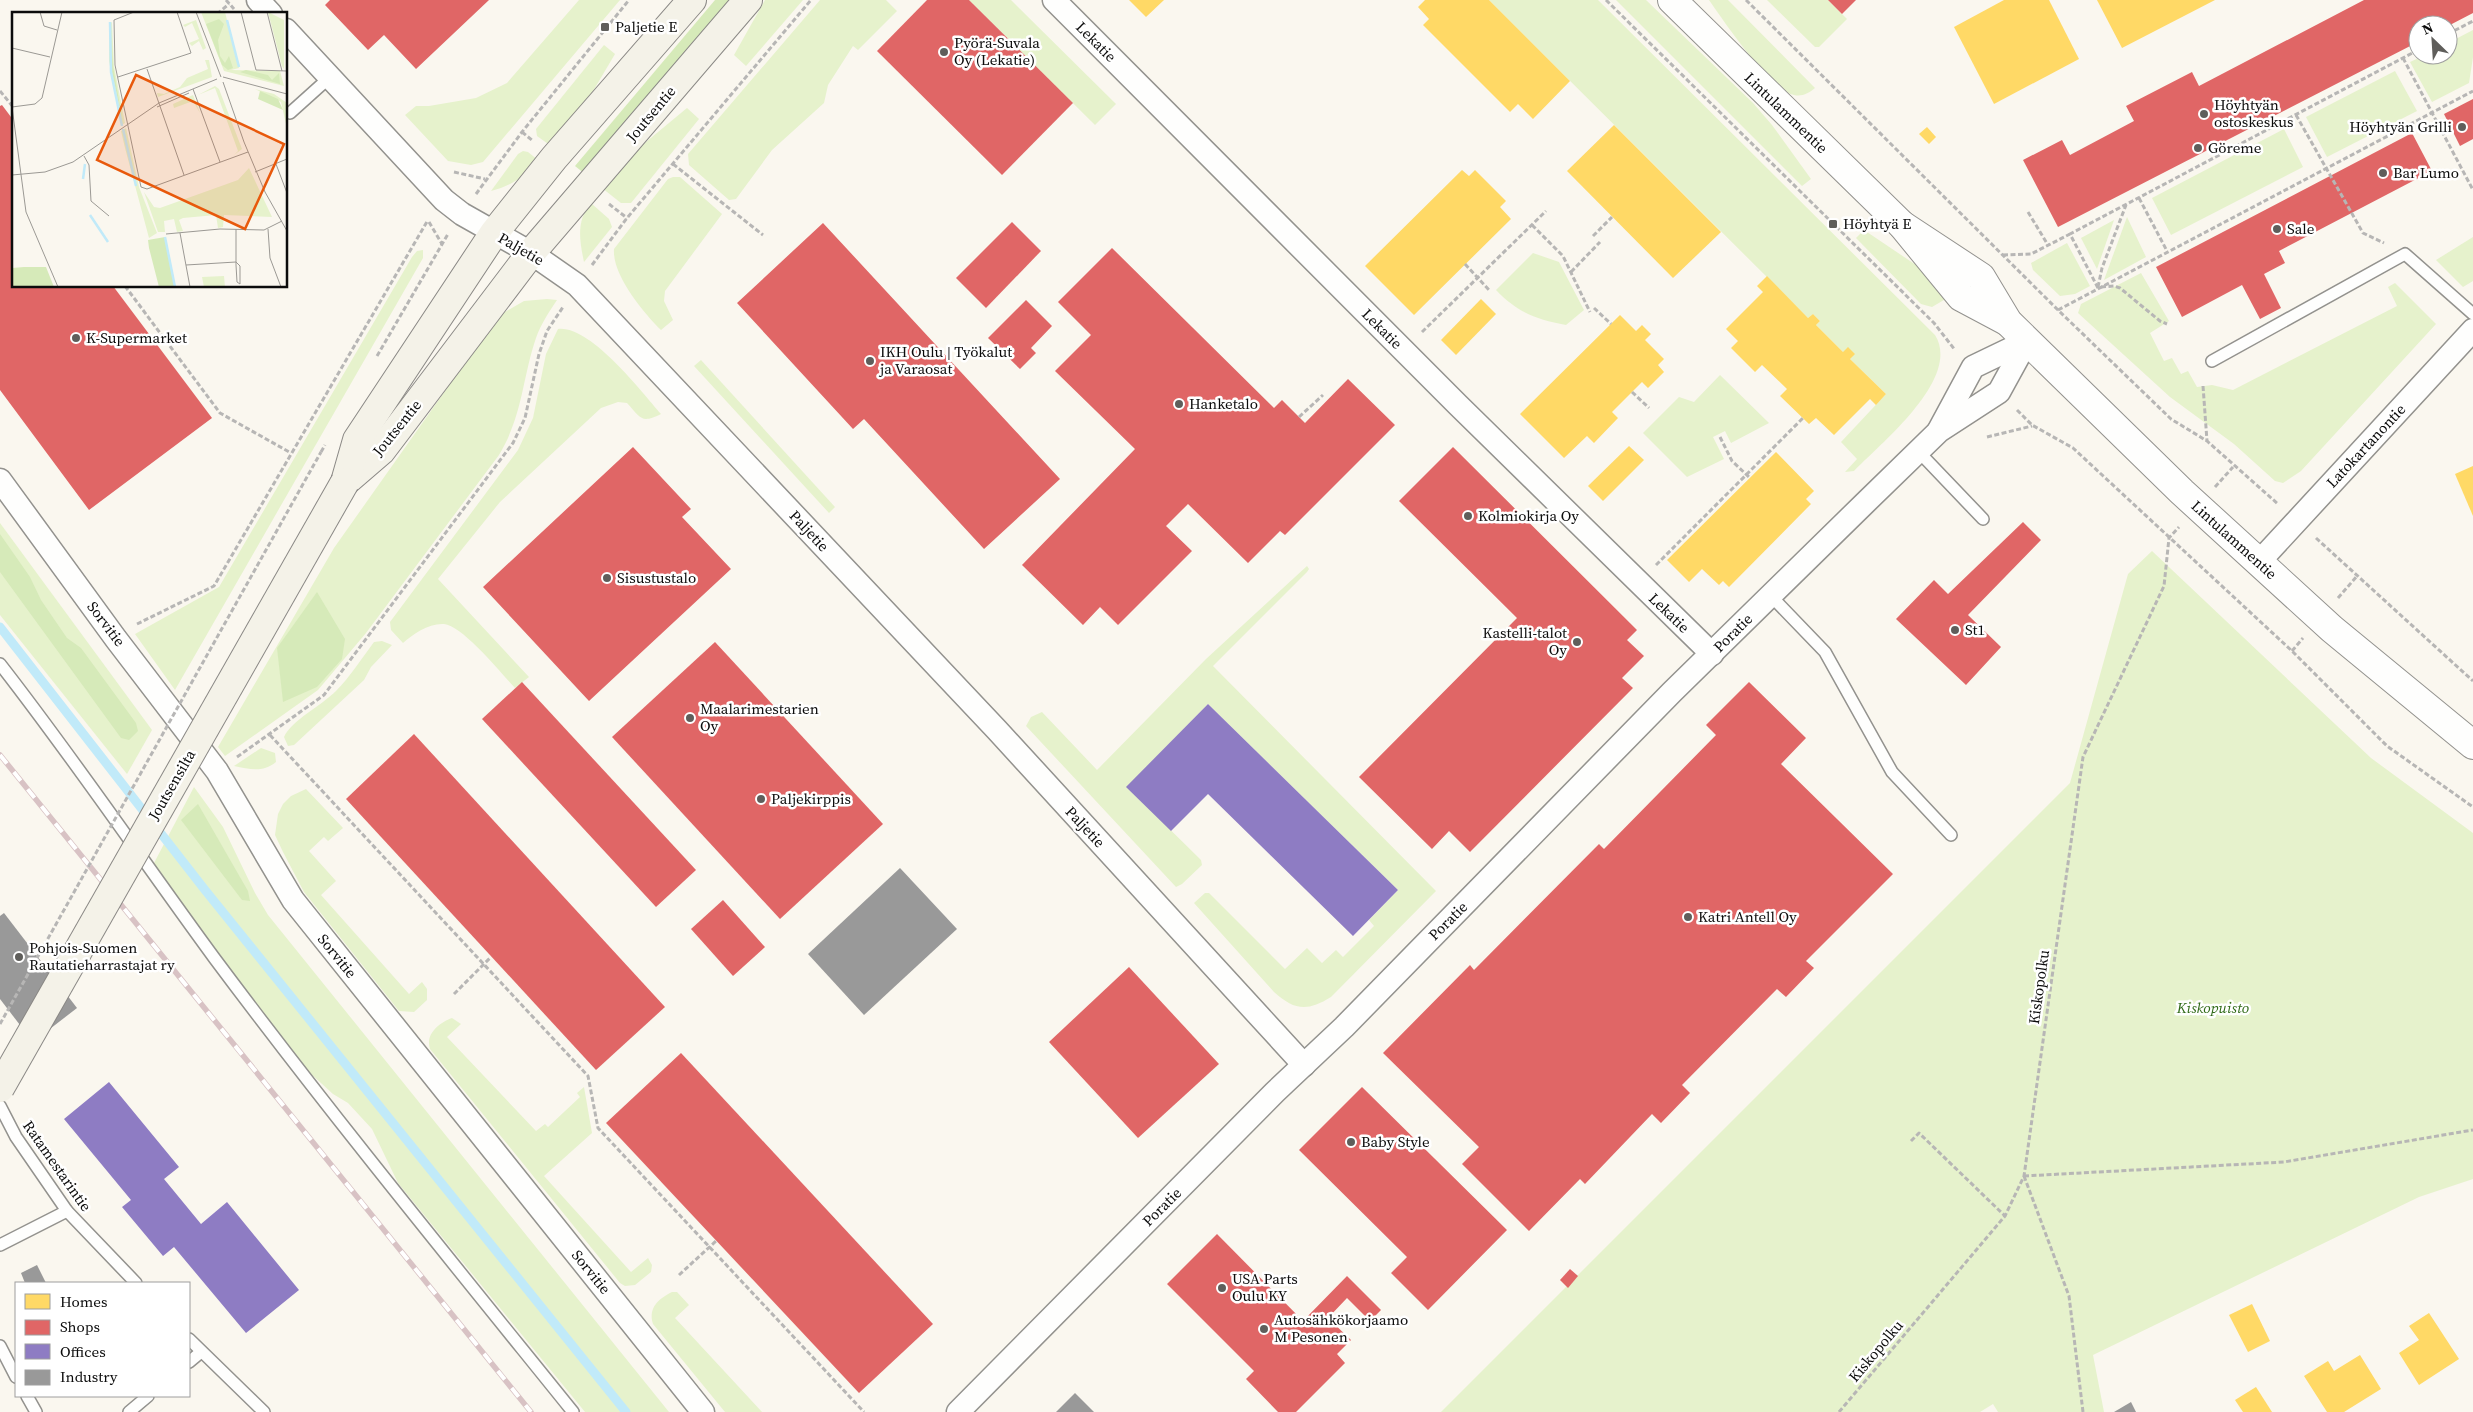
<svg xmlns="http://www.w3.org/2000/svg" width="2473" height="1412" viewBox="0 0 2473 1412" font-family="'Source Serif 4',serif">
<rect width="100%" height="100%" fill="#faf7ef"/>
<g fill="#e6f2cc">
<path d="M579 0H620L483 162 471 165 448 161 405 115 416 106H429L476 98 507 83Z"/>
<path d="M765 0H803L746 66 734 55Z"/>
<path d="M820 0H886L897 11 858 50 853 46 828 85 824 103 772 150 736 199 729 200 689 165 688 154Z"/>
<path d="M969 0H1011L1116 104 1095 125Z"/>
<path d="M1489 0H1598L1935 335C1962 378 1881 443 1854 471L1845 472 1857 459 1841 442 1886 394 1850 359 1854 354 1843 352 1816 325 1820 321 1813 314 1808 318Z"/>
<path d="M1616 0H1646L1753 103 1772 125 1811 179 1802 186Z"/>
<path d="M1709 0H1728L1815 88C1809 93 1802 97 1794 95 1771 91 1723 20 1709 0Z"/>
<path d="M1767 0H1828L1847 19 1819 47H1815Z"/>
<path d="M2473 30V57L2469 83 2432 102 2410 62 2425 55H2448V43Z"/>
<path d="M604 45 615 54 583 108 551 146 537 136 536 129Z"/>
<path d="M2395 71 2417 111 2327 157 2306 117Z"/>
<path d="M687 108 699 119 631 203H621L602 188 640 147Z"/>
<path d="M2284 129 2303 167 2171 235 2152 198Z"/>
<path d="M523 151 528 152 538 160C526 176 511 186 491 191L518 154Z"/>
<path d="M673 177H680L722 214 665 291 664 301 673 320 661 330C643 312 612 275 614 249L668 179Z"/>
<path d="M592 204 609 219 612 227 584 262C580 243 575 218 592 204Z"/>
<path d="M2127 217 2146 257 2104 280Z"/>
<path d="M2114 220 2097 269 2081 238Z"/>
<path d="M1864 230 1916 265 1949 297 1932 307 1921 304 1856 238Z"/>
<path d="M2473 237V281L2463 287 2436 260Z"/>
<path d="M2067 243 2090 286 2075 294 2060 296 2033 270 2031 263Z"/>
<path d="M423 250V258L175 690 135 634 219 587 412 257 417 251Z"/>
<path d="M1533 253 1559 262 1584 310 1566 325C1536 319 1518 313 1496 290Z"/>
<path d="M2141 273 2169 321 2150 333 2164 361 2172 358 2181 374 2188 371 2197 387 2212 385 2233 390 2397 306 2388 287 2395 283 2436 324 2301 471 2283 483 2275 481 2234 444 2170 397 2078 313 2081 304Z"/>
<path d="M547 299 557 300C549 312 541 324 536 338 522 379 523 415 499 455L366 633 318 690 225 756 218 747 334 548 498 316 524 301Z"/>
<path d="M558 329C590 325 641 391 661 414 641 424 641 418 627 403L618 402 601 408 500 502 438 579 529 677 515 688C501 673 463 626 444 624 429 623 413 634 403 643L391 630 390 622 518 450 533 418 546 354Z"/>
<path d="M701 360 835 507 829 513 694 366Z"/>
<path d="M1720 375 1769 423 1731 443 1725 431 1713 437 1724 459 1687 477 1643 433 1679 397 1694 402Z"/>
<path d="M0 523 152 730 127 774 0 615Z"/>
<path d="M2152 551 2371 758 2473 833V1179L2419 1197 2093 1355 2104 1412H1998L1993 1404 1980 1412H1441L2070 783 2128 574Z"/>
<path d="M1307 566 1309 569 1307 572 1213 666 1436 891 1331 997C1307 1012 1294 1010 1274 992L1194 903 1205 893H1209L1285 969 1307 948 1322 963 1336 950 1343 957 1374 926 1369 920 1398 890 1208 704 1127 787 1201 860 1202 865 1182 884 1176 887 1026 726 1031 717 1042 712 1097 770 1206 659Z"/>
<path d="M382 641 392 645 371 667 364 680 294 745 288 746 284 737C292 720 321 706 336 691 350 677 362 658 374 642Z"/>
<path d="M261 748 275 753 276 762C262 773 250 769 234 766Z"/>
<path d="M194 787 223 827 255 893 268 915 669 1412H585L398 1183 372 1129 348 1103 333 1094 310 1073 220 957 154 863Z"/>
<path d="M306 789 343 828 328 841 324 837 309 851 336 881 321 895 409 994 422 982 427 989V1000L414 1012 399 1011 304 892 283 852 275 835 278 814 283 804 291 796Z"/>
<path d="M452 1018 461 1024 447 1037 536 1131 545 1124 548 1127 580 1097 577 1093 584 1087 592 1133 544 1176 631 1272 648 1258 652 1265 651 1272 635 1285 625 1286 620 1283 430 1049C425 1034 439 1023 452 1018Z"/>
<path d="M672 1292H677L689 1305 675 1318 762 1412H725L653 1324C648 1308 658 1299 672 1292Z"/>
</g>
<g fill="#d6eab9">
<path d="M715 0H739L585 174 575 166Z"/>
<path d="M0 534 30 577 41 600 67 638 81 648 136 723 138 731 129 740 121 738 0 572Z"/>
<path d="M317 592 345 639 342 659 317 687 283 702 277 648Z"/>
<path d="M198 804 248 891 250 901 242 900 181 820Z"/>
</g>
<g fill="#ffd966">
<path d="M1129 0H1164L1146 17Z"/>
<path d="M1425 0H1489L1570 81 1533 119 1518 104 1510 112 1423 25 1429 19 1418 7Z"/>
<path d="M2004 0H2049L2079 59 1994 104 1954 27Z"/>
<path d="M2097 0H2215L2122 48Z"/>
<path d="M1614 125 1721 232 1673 278 1567 171Z"/>
<path d="M1927 127 1936 137 1929 144 1919 134Z"/>
<path d="M1462 170 1469 176 1475 170 1506 201 1500 207 1511 219 1414 315 1365 266Z"/>
<path d="M1767 276 1808 318 1813 314 1820 321 1816 325 1843 352 1848 347 1855 354 1850 359 1886 394 1876 405 1870 399 1834 435 1816 418 1809 424 1780 396 1787 389 1762 365 1755 372 1731 348 1738 341 1726 329 1763 292 1757 286Z"/>
<path d="M1481 299 1496 314 1456 355 1441 340Z"/>
<path d="M1620 315 1636 331 1642 325 1651 334 1645 340 1664 359 1658 365 1664 372 1648 388 1642 382 1612 412 1618 418 1594 443 1587 436 1564 458 1520 414Z"/>
<path d="M1629 446 1644 460 1603 501 1588 486Z"/>
<path d="M1776 452 1814 491 1806 499 1811 504 1729 587 1723 581 1719 585 1702 569 1689 582 1667 560Z"/>
<path d="M2473 466V516L2455 474Z"/>
<path d="M2252 1304 2270 1341 2248 1352 2229 1315Z"/>
<path d="M2429 1313 2459 1359 2419 1385 2399 1353 2419 1340 2409 1326Z"/>
<path d="M2360 1355 2381 1389 2344 1412H2327L2304 1376 2328 1361 2334 1371Z"/>
<path d="M2256 1387 2272 1412H2243L2235 1400Z"/>
</g>
<g fill="#e06666">
<path d="M330 0H489L416 69 384 35 368 50 325 5Z"/>
<path d="M927 0H969L1073 103 1002 175 877 51Z"/>
<path d="M1828 0H1856L1842 14Z"/>
<path d="M2364 0H2473V13L2448 26 2418 25V42L2058 227 2023 160 2062 140 2070 155 2134 121 2126 106 2192 72 2199 86Z"/>
<path d="M2473 99V139L2460 146 2444 114Z"/>
<path d="M2 105 14 121V286H113L212 418 89 510 0 390V106Z"/>
<path d="M2412 133 2432 171 2279 251 2285 263 2264 274 2281 308 2260 319 2242 285 2182 317 2156 267Z"/>
<path d="M1012 222 1041 251 986 308 956 278Z"/>
<path d="M823 223 1060 479 984 549 864 419 853 429 737 303Z"/>
<path d="M1112 248 1274 408 1282 400 1305 423 1348 379 1395 425 1285 535 1280 531 1248 563 1188 504 1166 526 1192 551 1118 625 1100 607 1083 625 1022 565 1135 449 1055 371 1091 335 1058 302Z"/>
<path d="M1026 300 1052 326 1031 348 1036 353 1020 369 988 338Z"/>
<path d="M633 447 691 509 682 517 731 569 589 701 483 587Z"/>
<path d="M1453 447 1637 630 1627 640 1644 656 1622 678 1633 688 1470 852 1449 831 1432 849 1359 777 1517 618 1399 501Z"/>
<path d="M2023 522 2041 540 1968 615 2001 647 1966 685 1896 619 1934 580 1948 594Z"/>
<path d="M715 642 883 824 780 919 612 737Z"/>
<path d="M522 682 696 870 656 907 482 719Z"/>
<path d="M1749 682 1806 738 1781 764 1893 874 1806 961 1814 968 1786 997 1777 989 1682 1085 1690 1093 1661 1123 1652 1114 1585 1184 1580 1179 1529 1231 1462 1164 1479 1147 1383 1053 1470 965 1474 970 1599 844 1604 849 1716 735 1706 725Z"/>
<path d="M414 734 665 1007 596 1070 346 799Z"/>
<path d="M723 900 765 947 733 976 691 929Z"/>
<path d="M1129 967 1219 1064 1138 1138 1049 1042Z"/>
<path d="M681 1053 933 1324 859 1393 606 1123Z"/>
<path d="M1362 1087 1507 1230 1428 1310 1391 1273 1407 1257 1299 1150Z"/>
<path d="M1217 1234 1303 1321 1347 1276 1381 1310 1370 1321 1347 1298 1328 1318 1351 1340 1337 1354 1345 1363 1296 1412H1278L1246 1379 1254 1371 1167 1284Z"/>
<path d="M1570 1269 1578 1276 1568 1288 1560 1280Z"/>
</g>
<g fill="#8e7cc3">
<path d="M1208 704 1398 890 1353 936 1208 794 1171 831 1126 787Z"/>
<path d="M109 1082 179 1167 164 1179 201 1224 227 1202 299 1290 246 1333 174 1247 163 1256 122 1207 131 1200 64 1119Z"/>
</g>
<g fill="#999">
<path d="M900 868 957 929 864 1015 808 954Z"/>
<path d="M4 913 77 1008 33 1042 0 999V916Z"/>
<path d="M37 1265 46 1283H25L21 1273Z"/>
<path d="M1075 1393 1094 1412H1056Z"/>
<path d="M2131 1402 2136 1412H2114Z"/>
</g>
<g fill="none" stroke-linecap="round" stroke-linejoin="round">
<path stroke="#c1eaf9" stroke-width="9" d="M0 627 205 890 626 1412"/>
<g stroke="#93928e" stroke-width="14">
<g id="service">
<path d="M290 113 330 77"/>
<path d="M2212 361 2405 254 2473 314"/>
<path d="M1918 451 1983 519"/>
<path d="M1771 596 1825 652 1892 772 1951 835"/>
<path d="M0 664C75 760 143 861 215 959 330 1113 452 1262 573 1412"/>
<path d="M0 1106 16 1137 67 1211 136 1283"/>
<path d="M0 1245 67 1211"/>
<path d="M189 1339 264 1412"/>
<path d="M0 1346 16 1377"/>
<path d="M189 1362 201 1352"/>
<path d="M27 1396 36 1412"/>
<path d="M129 1412 148 1396"/>
</g>
</g>
<g stroke="#93928e" stroke-width="25">
<g id="minor">
<path d="M258 0 271 14"/>
<path d="M1054 0 1458 405 1712 654"/>
<path d="M286 30 444 200 462 214 531 253 577 285 997 730 1304 1065"/>
<path d="M1939 430 1973 367 2027 341"/>
<path d="M0 480 116 639 217 771 293 900 703 1412"/>
<path d="M2258 563 2473 330"/>
<path d="M958 1412 1275 1092 1344 1027 1672 692 1866 502 1939 431 1999 392 2027 341"/>
</g>
</g>
<g stroke="#93928e" stroke-width="30">
<g id="tertiary">
<path d="M1672 0 1902 225 1961 297 2008 322"/>
<path d="M1902 225 1981 277 2008 322 2182 492 2332 629 2473 745"/>
</g>
</g>
<g stroke="#8a8885" stroke-width="30">
<g id="secondary">
<path d="M345 482 381 451 531 253 748 0"/>
<path d="M345 482 357 440 494 233 554 158 692 0"/>
</g>
</g>
<g stroke="#b7b6b5" stroke-width="3" stroke-dasharray="5 2.5" stroke-linecap="butt">
<path d="M226 0 234 9"/>
<path d="M1606 0 1934 323 1955 350"/>
<path d="M1746 0 2058 310 2171 419 2207 441 2278 504"/>
<path d="M217 14 229 4"/>
<path d="M2448 34 2473 21"/>
<path d="M2403 58 2473 190"/>
<path d="M0 91 14 108"/>
<path d="M2296 115 2363 233 2384 243"/>
<path d="M522 132 533 141"/>
<path d="M673 164 763 235"/>
<path d="M454 172 485 179"/>
<path d="M476 194 522 132 629 0"/>
<path d="M2139 198 2167 251"/>
<path d="M609 204 627 218"/>
<path d="M2028 212 2048 245"/>
<path d="M429 222 442 244"/>
<path d="M1532 225 1563 256 1590 312"/>
<path d="M1593 236 1612 217"/>
<path d="M2003 255 2031 254 2070 234"/>
<path d="M1465 264 1490 291"/>
<path d="M592 265 627 218 811 0"/>
<path d="M1571 272 1600 242"/>
<path d="M125 286 220 413 291 453"/>
<path d="M2098 287 2102 268 2126 205"/>
<path d="M2101 287 2114 286 2120 288 2160 321 2167 324"/>
<path d="M2098 288 2070 234 2418 50"/>
<path d="M1594 308 1611 324"/>
<path d="M2058 310 2473 91"/>
<path d="M1422 332 1546 211"/>
<path d="M377 356 448 234"/>
<path d="M2203 386 2207 441"/>
<path d="M1632 392 1649 408"/>
<path d="M2017 410 2032 425 2073 448 2292 651 2387 746 2473 807"/>
<path d="M1299 417 1323 395"/>
<path d="M1720 437 1732 461 1750 478"/>
<path d="M1987 437 2032 426"/>
<path d="M321 452 325 445"/>
<path d="M2215 487 2233 467"/>
<path d="M2316 538 2473 681"/>
<path d="M1656 565 1803 418"/>
<path d="M2338 598 2357 576"/>
<path d="M137 624 214 586 428 220"/>
<path d="M2292 651 2303 638"/>
<path d="M270 735 588 1076 598 1128 864 1412"/>
<path d="M237 757 324 695 513 443 525 418 539 354 547 331 563 307"/>
<path d="M454 994 491 957"/>
<path d="M1911 1141 1919 1133 2005 1216"/>
<path d="M2024 1176 2284 1162 2473 1130"/>
<path d="M2024 1176 2069 1296 2083 1412"/>
<path d="M679 1275 716 1241"/>
<path d="M1839 1412 2005 1216 2024 1176 2083 757 2164 586 2169 538 2179 527"/>
</g>
<use href="#service" stroke="#fefefd" stroke-width="11"/>
<use href="#minor" stroke="#fefefd" stroke-width="22"/>
<use href="#tertiary" stroke="#fefefd" stroke-width="28"/>
<use href="#secondary" stroke="#f4f2e8" stroke-width="28"/>
<g stroke="#d8c2c4" stroke-width="5.5">
<path id="rail" d="M0 755 531 1412"/>
</g>
<use href="#rail" stroke="#fff" stroke-width="4" stroke-dasharray="11" stroke-linecap="butt"/>
<g stroke="#8a8885" stroke-width="30" stroke-linecap="butt">
<path id="secondary-bridge" d="M0 1088 345 482"/>
</g>
<path stroke="#b7b6b5" stroke-width="3" stroke-dasharray="5 2.5" stroke-linecap="butt" d="M0 1024 321 452"/>
<use href="#secondary-bridge" stroke="#f4f2e8" stroke-width="28"/>
</g>
<g fill="#5f5e5b" stroke="#fff" stroke-width="2">
<rect x="600" y="22" width="10" height="10" rx="2.5"/>
<circle cx="944" cy="52" r="5"/>
<circle cx="2204" cy="114" r="5"/>
<circle cx="2462" cy="127" r="5"/>
<circle cx="2198" cy="148" r="5"/>
<circle cx="2383" cy="173" r="5"/>
<rect x="1828" y="219" width="10" height="10" rx="2.5"/>
<circle cx="2277" cy="229" r="5"/>
<circle cx="76" cy="338" r="5"/>
<circle cx="870" cy="361" r="5"/>
<circle cx="1179" cy="404" r="5"/>
<circle cx="1468" cy="516" r="5"/>
<circle cx="607" cy="578" r="5"/>
<circle cx="1955" cy="630" r="5"/>
<circle cx="1577" cy="642" r="5"/>
<circle cx="690" cy="718" r="5"/>
<circle cx="761" cy="799" r="5"/>
<circle cx="1688" cy="917" r="5"/>
<circle cx="19" cy="957" r="5"/>
<circle cx="1351" cy="1142" r="5"/>
<circle cx="1222" cy="1288" r="5"/>
<circle cx="1264" cy="1329" r="5"/>
</g>
<g text-anchor="middle" stroke-width="5" stroke-linejoin="round" paint-order="stroke">
<g font-size="15" fill="#0c0c0c" stroke="#fff" text-anchor="start">
<text x="615" y="32">Paljetie E</text>
<text x="954" y="48">Pyörä-Suvala<tspan x="954" dy="17">Oy (Lekatie)</tspan></text>
<text x="2214" y="110">Höyhtyän<tspan x="2214" dy="17">ostoskeskus</tspan></text>
<text x="2452" y="132" text-anchor="end">Höyhtyän Grilli</text>
<text x="2208" y="153">Göreme</text>
<text x="2393" y="178">Bar Lumo</text>
<text x="1843" y="229">Höyhtyä E</text>
<text x="2287" y="234">Sale</text>
<text x="86" y="343">K-Supermarket</text>
<text x="880" y="357">IKH Oulu | Työkalut<tspan x="880" dy="17">ja Varaosat</tspan></text>
<text x="1189" y="409">Hanketalo</text>
<text x="1478" y="521">Kolmiokirja Oy</text>
<text x="617" y="583">Sisustustalo</text>
<text x="1965" y="635">St1</text>
<text x="1567" y="638" text-anchor="end">Kastelli-talot<tspan x="1567" dy="17">Oy</tspan></text>
<text x="700" y="714">Maalarimestarien<tspan x="700" dy="17">Oy</tspan></text>
<text x="771" y="804">Paljekirppis</text>
<text x="1698" y="922">Katri Antell Oy</text>
<text x="29" y="953">Pohjois-Suomen<tspan x="29" dy="17">Rautatieharrastajat ry</tspan></text>
<text x="1361" y="1147">Baby Style</text>
<text x="1232" y="1284">USA Parts<tspan x="1232" dy="17">Oulu KY</tspan></text>
<text x="1274" y="1325">Autosähkökorjaamo<tspan x="1274" dy="17">M Pesonen</tspan></text>
</g>
<g font-size="15" fill="#0c0c0c" stroke="#fff">
<text transform="translate(1096 42) rotate(45)" y="5">Lekatie</text>
<text transform="translate(1786 113) rotate(44)" y="5">Lintulammentie</text>
<text transform="translate(651 114) rotate(-50)" y="5">Joutsentie</text>
<text transform="translate(521 249) rotate(30)" y="5">Paljetie</text>
<text transform="translate(1382 329) rotate(45)" y="5">Lekatie</text>
<text transform="translate(397 428) rotate(-51)" y="5">Joutsentie</text>
<text transform="translate(2366 446) rotate(-47)" y="5">Latokartanontie</text>
<text transform="translate(809 531) rotate(47)" y="5">Paljetie</text>
<text transform="translate(2234 540) rotate(42)" y="5">Lintulammentie</text>
<text transform="translate(1669 613) rotate(44)" y="5">Lekatie</text>
<text transform="translate(106 624) rotate(53)" y="5">Sorvitie</text>
<text transform="translate(1733 633) rotate(-45)" y="5">Poratie</text>
<text transform="translate(172 785) rotate(-60)" y="5">Joutsensilta</text>
<text transform="translate(1085 827) rotate(47)" y="5">Paljetie</text>
<text transform="translate(1448 921) rotate(-45)" y="5">Poratie</text>
<text transform="translate(337 956) rotate(51)" y="5">Sorvitie</text>
<text transform="translate(2039 987) rotate(-82)" y="5">Kiskopolku</text>
<text transform="translate(57 1166) rotate(55)" y="5">Ratamestarintie</text>
<text transform="translate(1162 1207) rotate(-45)" y="5">Poratie</text>
<text transform="translate(591 1272) rotate(51)" y="5">Sorvitie</text>
<text transform="translate(1876 1351) rotate(-50)" y="5">Kiskopolku</text>
</g>
<g font-size="15" font-style="italic" fill="#2e6916" stroke="#fff">
<text x="2213" y="1013">Kiskopuisto</text>
</g>
</g>
<g transform="translate(12 12)">
<rect width="275" height="275" fill="#faf7ef"/>
<path d="M189 0H213L227 56 219 58 268 59 272 74 212 59ZM256 0 272 8V57L270 54ZM184 8 194 36 191 38 187 29 180 34 177 31 187 27 180 11 173 15 171 13ZM100 10 102 54 113 111 110 113 97 49V12ZM193 48H197L200 65 146 85 145 81 152 82 168 75 175 66 196 57ZM203 74 207 77 230 137 222 143 226 139 203 76 186 83ZM243 77 262 82 275 91V116L269 90ZM181 83 188 101 181 89 162 96 161 92ZM114 116 127 175 145 221 137 226 113 136 109 119ZM237 156 260 205 212 203 211 215 206 216 204 203 171 206 167 208 171 219 165 220 162 207 152 209 153 220H146L132 180 142 195 148 196 226 168ZM212 264 213 275H192L190 265Z" fill="#e6f2cc"/>
<path d="M207 7 212 12 206 28 208 44 213 51 217 44 221 56 216 58 210 53 194 12ZM99 10 101 54 111 111 100 60ZM234 58 256 63 260 68 267 61 268 72 228 60ZM248 79 266 87 271 98 246 87ZM153 225V226L163 275H147L137 236 136 228ZM12 255H34L42 275H0V256Z" fill="#d6eab9"/>
<path fill="none" stroke="#c1eaf9" stroke-width="2.5" d="M215 8 227 55M98 10 99 60 110 114M111 117 124 174M71 167 73 152M78 203 96 230M153 225 163 275"/>
<path fill="none" stroke="#9b9994" stroke-width="1" d="M28 0 32 14 45 18M122 0 102 8 103 53 129 175 135 177 236 140M184 0 209 65M229 0 244 58 275 59M255 0 270 59M0 36 38 45M135 57 172 163M106 65 179 41 165 0M211 65 275 82M211 70 232 130M181 77 208 150M0 95 14 200 46 275M0 95 23 92 30 86 50 0M145 95 177 81M232 130 253 180 275 219M72 144 77 153 79 189 97 204M264 152 275 181M243 160 275 147M0 163 33 160 61 150 147 91 205 67M224 217V253L225 270 228 272V254L224 250M256 217 258 246 269 275M168 221 178 275M154 222 208 217 252 218 270 209M174 253 224 250"/>
<path fill="#e8590c" fill-opacity="0.15" stroke="#e8590c" stroke-width="2.5" d="M124 63 272 132 233 217 85 148Z"/>
<rect width="275" height="275" fill="none" stroke="#0c0c0c" stroke-width="2.5"/>
</g>
<rect x="15" y="1282" width="175" height="115" fill="#ffffff" stroke="#9e9e9e"/>
<rect x="25" y="1294" width="25" height="15" fill="#ffd966" stroke="#9e9e9e"/>
<text x="60" y="1307" font-size="15" fill="#0c0c0c">Homes</text>
<rect x="25" y="1320" width="25" height="15" fill="#e06666" stroke="#9e9e9e"/>
<text x="60" y="1332" font-size="15" fill="#0c0c0c">Shops</text>
<rect x="25" y="1344" width="25" height="15" fill="#8e7cc3" stroke="#9e9e9e"/>
<text x="60" y="1357" font-size="15" fill="#0c0c0c">Offices</text>
<rect x="25" y="1370" width="25" height="15" fill="#999999" stroke="#9e9e9e"/>
<text x="60" y="1382" font-size="15" fill="#0c0c0c">Industry</text>
<g transform="translate(2433 40) rotate(335)"><circle r="24" fill="#ffffff" stroke="#9e9e9e"/>
<path d="M0-4L9 19L0 12L-9 19Z" fill="#5f5e5b"/>
<text y="-8" font-size="14" font-weight="bold" text-anchor="middle" fill="#0c0c0c">N</text>
</g>
</svg>
